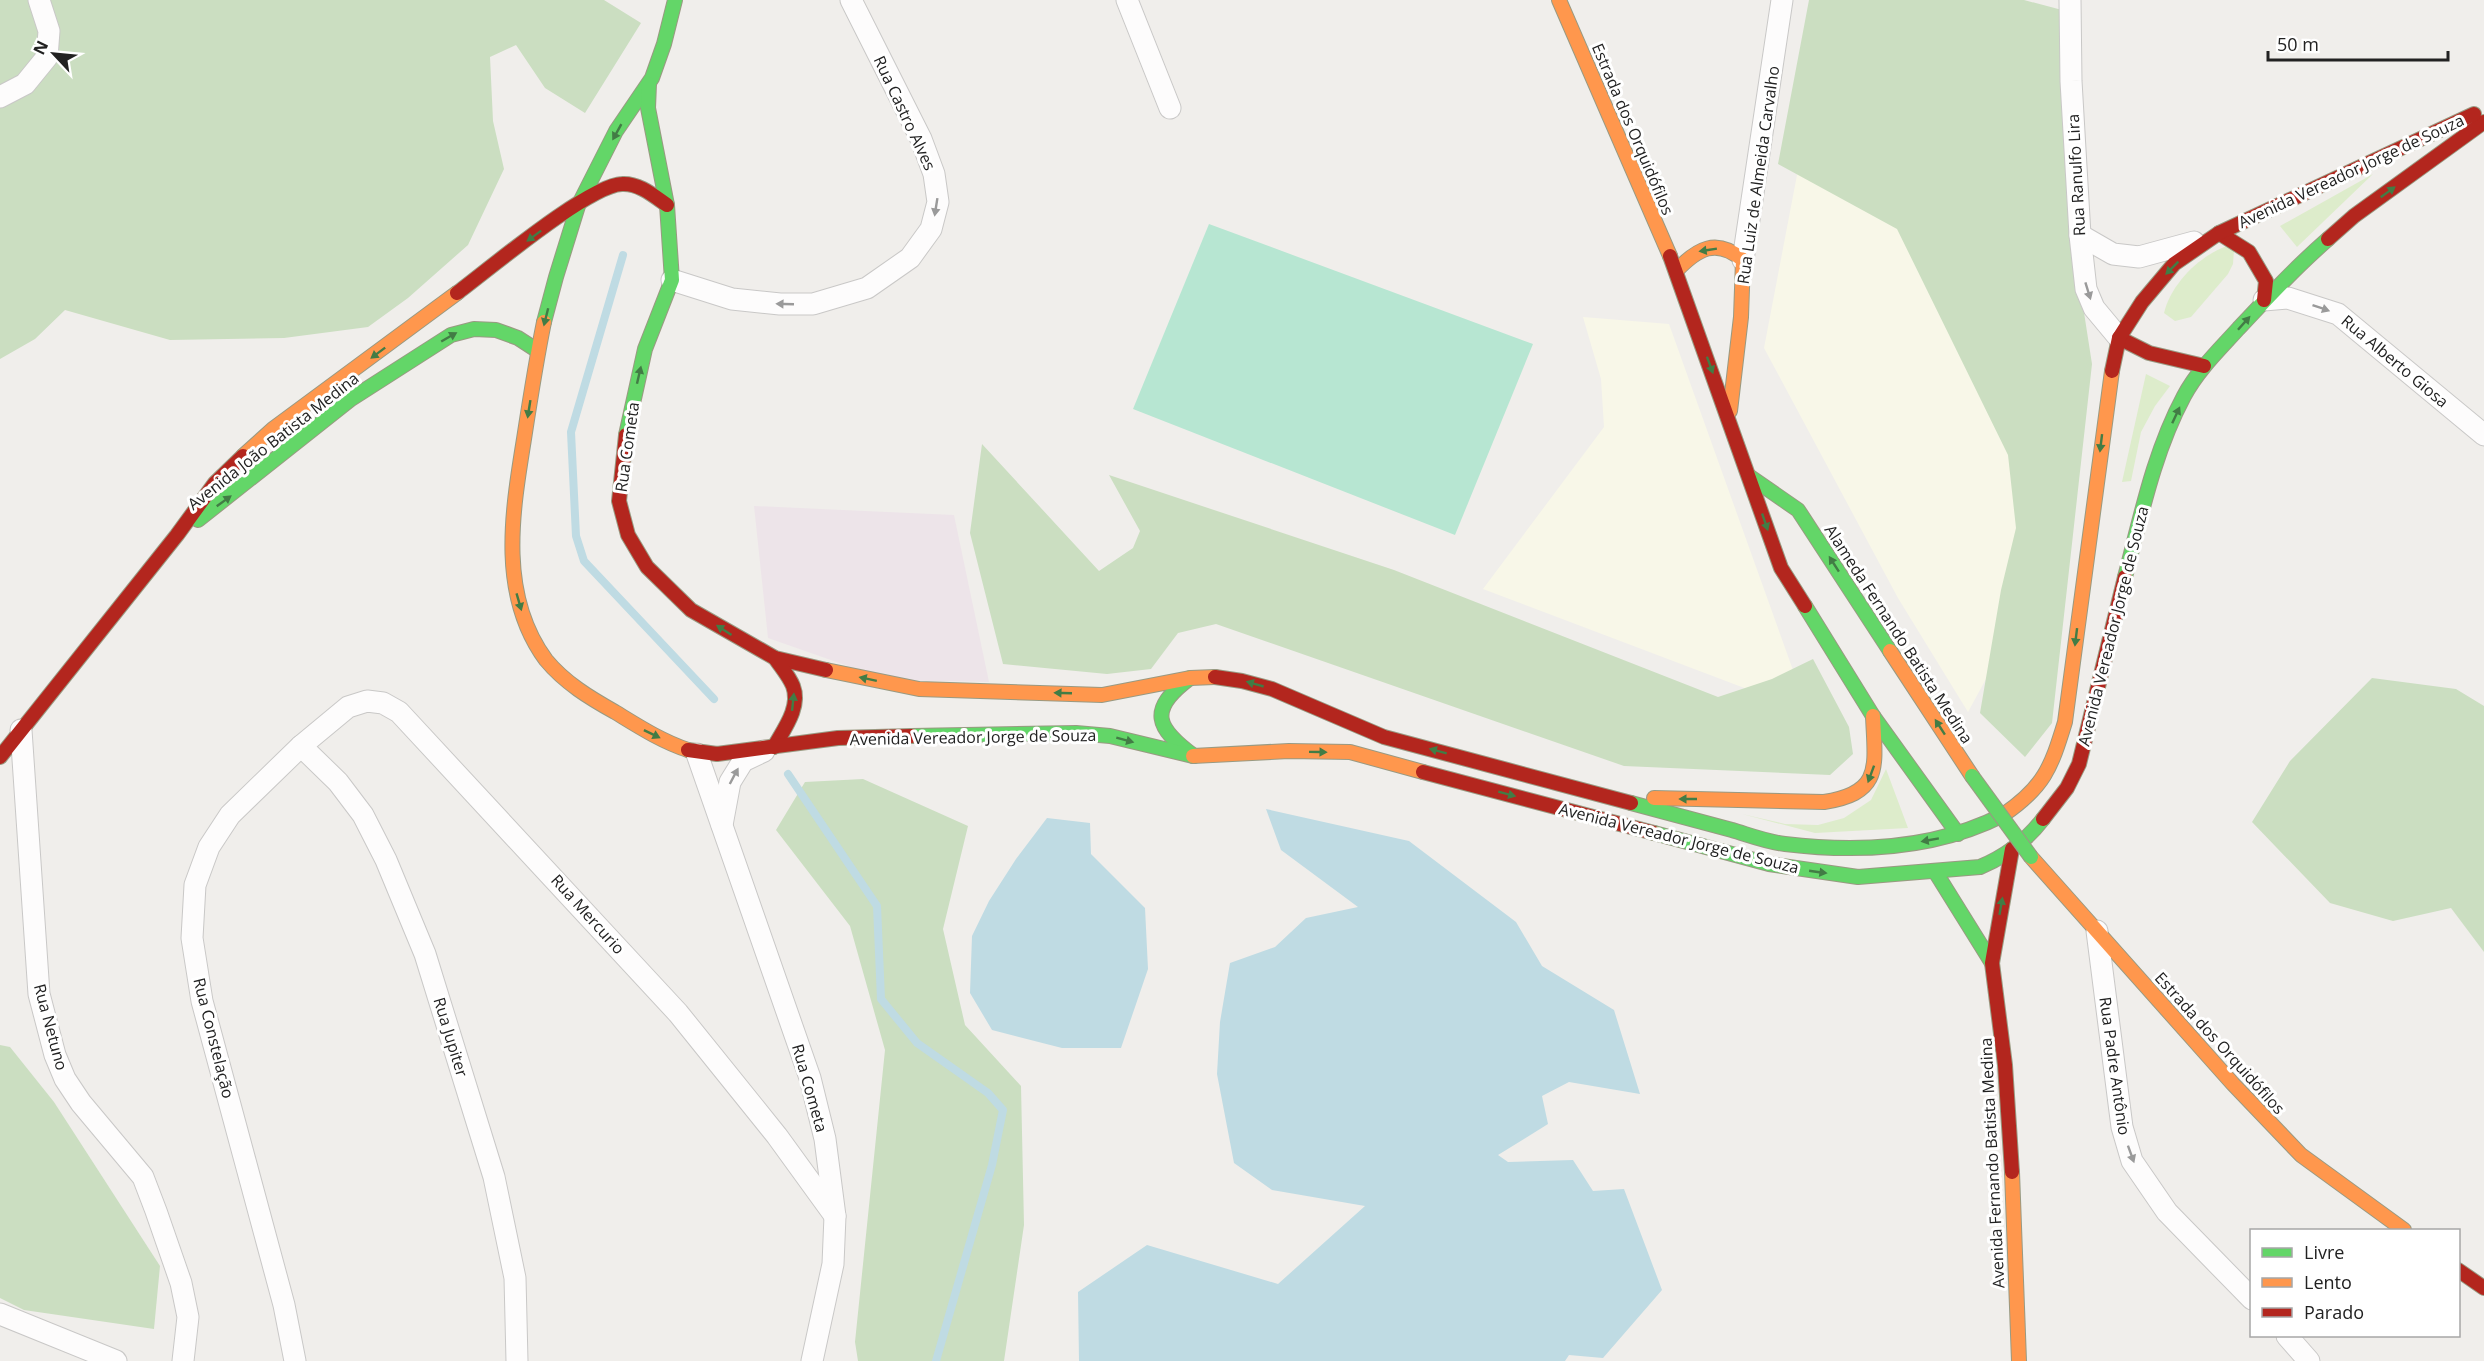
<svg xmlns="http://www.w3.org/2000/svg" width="2484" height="1361" viewBox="0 0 2484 1361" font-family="'Open Sans',sans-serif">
<rect width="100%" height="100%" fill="#f0eeeb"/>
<path fill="#ede4e9" d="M754 506 954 515 989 682 888 680 768 638Z"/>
<g fill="#f8f7e8">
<path d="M1814 86 1983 326 2037 585 1968 712 1898 598 1764 348Z"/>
<path d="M1583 317 1669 324 1808 712 1483 589 1604 427 1601 379Z"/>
</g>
<g fill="#ddeccb">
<path d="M2373 174 2297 247 2280 226Z"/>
<path d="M2227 246 2234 250 2233 264 2228 274 2191 317 2175 321 2164 313C2171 284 2199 256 2227 246Z"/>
<path d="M2146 374 2170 386 2155 406 2141 432 2131 481 2122 482Z"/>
<path d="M1886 769 1908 828 1815 833 1742 814 1785 824 1818 825 1844 818 1871 800Z"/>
</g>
<g fill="#cbdec1">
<path d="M0 0H604L641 23 585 113 545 88 516 45 490 57 493 121 504 169 468 245 408 298 368 327 284 338 170 340 65 310 35 339 0 359Z"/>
<path d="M1809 0H2024L2062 10 2067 203 2092 364 2052 723 2025 757 1980 713 2001 590 2016 528 2008 455 1897 229 1778 164Z"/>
<path d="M982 444 1099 571 1133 548 1140 531 1109 475 1394 570 1718 697 1772 679 1813 659 1849 727 1853 754 1830 775 1624 766 1216 624 1178 633 1151 669 1107 674 1003 664 970 533Z"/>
<path d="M2372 678 2456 689 2484 706V952L2451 908 2393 921 2330 903 2252 822 2290 761Z"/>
<path d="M863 779 968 826 943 929 965 1025 1021 1086 1024 1225 1004 1361H858L855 1342 885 1050 850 926 776 830 805 782Z"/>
<path d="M0 1045 10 1047 54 1102 160 1266 154 1329 24 1310 0 1298Z"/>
</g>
<path fill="#b7e6d2" d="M1209 224 1533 344 1455 535 1133 409Z"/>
<g fill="#bfdbe3">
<path d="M1266 809 1409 841 1516 922 1542 966 1614 1010 1640 1094 1569 1082 1542 1096 1548 1124 1498 1155 1508 1162 1573 1160 1593 1191 1624 1189 1662 1290 1603 1358 1569 1355 1565 1361H1079L1078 1292 1147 1245 1278 1284 1365 1206 1272 1190 1234 1163 1217 1074 1220 1022 1230 963 1275 947 1306 918 1358 907 1281 850Z"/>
<path d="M1047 818 1090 823 1091 854 1145 908 1148 969 1121 1048H1062L992 1030 970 993 972 936 989 901 1016 859Z"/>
</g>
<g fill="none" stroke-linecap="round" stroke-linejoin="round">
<g stroke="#bfdbe3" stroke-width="8">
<path d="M623 255 571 432 576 536 584 561 714 699"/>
<path d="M788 774 877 906 881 999 917 1043 988 1093 1003 1110 992 1165 936 1361"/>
</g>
<g stroke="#c9c8c7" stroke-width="23">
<g id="street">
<path d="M1127 0 1170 108"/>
<path d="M2070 0 2071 81 2080 235 2086 289 2094 308 2119 338"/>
<path d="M0 97 25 84 47 57 49 31 39 0"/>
<path d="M2080 235 2113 254 2139 257 2194 242"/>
<path d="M1743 260 1782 0"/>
<path d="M672 280 732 299 780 304H813L867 288 910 258 931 229 938 202 934 174 921 139 851 0"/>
<path d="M2264 300 2288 298 2338 314 2484 435"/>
<path d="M21 730 39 994 55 1055 65 1079 81 1103 143 1177 156 1211 181 1283 188 1317 183 1361"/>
<path d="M301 746 338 782 363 815 386 860 425 954 494 1177 515 1278 517 1361"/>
<path d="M697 754 810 1078 825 1139 835 1216 833 1264 812 1361"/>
<path d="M722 825 730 782 743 761 764 751"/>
<path d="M2097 931 2122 1127 2132 1161 2167 1212 2252 1299"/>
<path d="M0 1314 116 1361"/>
<path d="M2287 1336 2309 1361"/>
<path d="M295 1361 284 1305 202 1001 192 938 195 885 209 847 230 815 301 746 348 707 367 701 383 703 399 712 678 1013 777 1136 835 1216"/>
</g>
</g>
<g stroke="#999a82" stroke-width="16">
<g id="fast">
<path d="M544 322 556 277 578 206 616 131 652 78 664 44 675 0"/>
<path d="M626 435 645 349 672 280 667 205 648 108 649 84"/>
<path d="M1749 476 1798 510 1890 651"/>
<path d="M198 520 351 399 451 335 474 329 496 330 518 338 538 351"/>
<path d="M2125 577C2141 516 2154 452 2184 396 2198 370 2219 350 2238 329 2268 297 2296 267 2328 239"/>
<path d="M1805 606 1873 716 1958 834"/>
<path d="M1190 678C1147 710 1156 728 1194 756"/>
<path d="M912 736 1076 733 1110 736 1193 756"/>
<path d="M1631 803C1665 812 1698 821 1732 830 1749 835 1767 842 1785 844 1859 853 1936 849 2003 815"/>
<path d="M1654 833 1769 864 1858 877 1980 867C2004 857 2027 840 2043 819"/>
<path d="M1936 873 1992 963"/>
</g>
</g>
<g stroke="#999a82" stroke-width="16">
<g id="slow">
<path d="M1559 0 1670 256"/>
<path d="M1676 271C1697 249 1716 237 1743 260L1741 317 1730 411"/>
<path d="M544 322C536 361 530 400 524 439 512 513 498 595 546 660 565 683 590 698 615 712 638 726 661 741 688 750"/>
<path d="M243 456 273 429 457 293"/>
<path d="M1890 651 1972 776"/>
<path d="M826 670 919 689 1102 695 1190 678 1215 677"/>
<path d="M1193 756 1289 751 1350 752 1423 772"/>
<path d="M1654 798 1824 802C1883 793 1875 766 1873 716"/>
<path d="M2003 815C2044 787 2051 768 2065 722L2112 371"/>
<path d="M2031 857 2233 1084 2301 1155 2404 1230"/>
<path d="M2012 1172 2019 1361"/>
</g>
</g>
<g stroke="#999a82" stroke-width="16">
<g id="jam">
<path d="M2219 233 2249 252 2266 281 2264 300"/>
<path d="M2328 239 2354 216 2484 122"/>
<path d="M1670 256 1781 568 1805 606"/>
<path d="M457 293C488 270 589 185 622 184 639 183 654 196 667 205"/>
<path d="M2119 338 2149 353 2204 366"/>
<path d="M2112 371 2119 338 2142 302 2174 264 2219 233 2474 114"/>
<path d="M626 435 619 501 628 535 647 567 691 610 775 658 826 670"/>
<path d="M1215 677 1242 681 1272 689 1384 737 1631 803"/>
<path d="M774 747C784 729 801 707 793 686 789 676 781 667 775 658"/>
<path d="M688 750 717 754 838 738 912 736"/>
<path d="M0 757 177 535 215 483 243 456"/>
<path d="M1423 772 1654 833"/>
<path d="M2043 819 2067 788 2079 764 2125 577"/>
<path d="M2012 1172 2005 1065 1992 963 2012 849"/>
<path d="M2458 1270 2484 1288"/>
</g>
</g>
<use href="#street" stroke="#fdfcfc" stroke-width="21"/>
<use href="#fast" stroke="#63d668" stroke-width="14"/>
<use href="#slow" stroke="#ff974d" stroke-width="14"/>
<use href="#jam" stroke="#b3261e" stroke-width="14"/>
<g stroke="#999a82" stroke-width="16" stroke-linecap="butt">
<path id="fast-bridge" d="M1972 776 2031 857"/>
</g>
<use href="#fast-bridge" stroke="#63d668" stroke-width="14"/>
</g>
<defs><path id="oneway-solid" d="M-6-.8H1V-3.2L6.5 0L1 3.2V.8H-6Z" transform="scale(1.5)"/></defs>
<g fill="#427c45">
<use href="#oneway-solid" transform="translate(617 132) rotate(119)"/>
<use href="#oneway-solid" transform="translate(2388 192) rotate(-36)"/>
<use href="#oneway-solid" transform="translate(534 236) rotate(143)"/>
<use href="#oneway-solid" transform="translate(1708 250) rotate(171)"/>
<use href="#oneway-solid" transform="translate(2172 268) rotate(135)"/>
<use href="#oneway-solid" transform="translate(546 317) rotate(104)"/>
<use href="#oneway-solid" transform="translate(2244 323) rotate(-48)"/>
<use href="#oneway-solid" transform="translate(449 337) rotate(-30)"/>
<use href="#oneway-solid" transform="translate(378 353) rotate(143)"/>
<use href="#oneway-solid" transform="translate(1710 365) rotate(70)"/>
<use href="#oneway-solid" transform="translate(639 375) rotate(-77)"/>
<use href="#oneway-solid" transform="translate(529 409) rotate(99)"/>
<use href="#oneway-solid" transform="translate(2176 415) rotate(-65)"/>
<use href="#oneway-solid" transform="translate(2101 443) rotate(97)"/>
<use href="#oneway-solid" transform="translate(224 501) rotate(-36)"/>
<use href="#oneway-solid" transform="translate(1765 522) rotate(71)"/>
<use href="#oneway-solid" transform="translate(1834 564) rotate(-123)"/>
<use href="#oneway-solid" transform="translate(519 602) rotate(74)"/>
<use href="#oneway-solid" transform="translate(724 630) rotate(-147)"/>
<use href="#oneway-solid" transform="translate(2076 637) rotate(97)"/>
<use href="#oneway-solid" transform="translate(868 679) rotate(-168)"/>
<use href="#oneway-solid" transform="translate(1255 684) rotate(-164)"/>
<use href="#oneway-solid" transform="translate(1063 693) rotate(-178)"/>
<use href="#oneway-solid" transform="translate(793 702) rotate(-84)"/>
<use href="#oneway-solid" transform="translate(1940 727) rotate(-123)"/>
<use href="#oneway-solid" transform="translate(652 734) rotate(26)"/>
<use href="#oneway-solid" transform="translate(1125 740) rotate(15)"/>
<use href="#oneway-solid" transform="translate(1438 751) rotate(-165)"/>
<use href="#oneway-solid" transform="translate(1318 752) rotate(1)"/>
<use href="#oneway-solid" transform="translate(1871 774) rotate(110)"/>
<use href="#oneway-solid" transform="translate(1507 794) rotate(15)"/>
<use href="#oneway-solid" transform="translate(1688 799) rotate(-180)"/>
<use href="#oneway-solid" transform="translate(1930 840) rotate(170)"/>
<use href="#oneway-solid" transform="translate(1818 872) rotate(8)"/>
<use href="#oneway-solid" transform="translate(2001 906) rotate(-80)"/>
</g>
<g fill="#9a9a9a">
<use href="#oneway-solid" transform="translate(936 207) rotate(99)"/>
<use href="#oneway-solid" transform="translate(2088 291) rotate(73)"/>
<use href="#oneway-solid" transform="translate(785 304) rotate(-178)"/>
<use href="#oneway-solid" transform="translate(2321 308) rotate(19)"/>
<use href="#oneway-solid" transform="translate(734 776) rotate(-62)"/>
<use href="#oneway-solid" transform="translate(2131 1154) rotate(70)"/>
</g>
<g text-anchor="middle" stroke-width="6" stroke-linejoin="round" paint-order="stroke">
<g font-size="16" fill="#222" stroke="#fff">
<text transform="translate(905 113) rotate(65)" y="6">Rua Castro Alves</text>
<text transform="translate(1633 129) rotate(67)" y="6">Estrada dos Orquidófilos</text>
<text transform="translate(2351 171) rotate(-25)" y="6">Avenida Vereador Jorge de Souza</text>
<text transform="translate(1758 175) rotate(-82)" y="6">Rua Luiz de Almeida Carvalho</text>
<text transform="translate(2076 175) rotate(-93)" y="6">Rua Ranulfo Lira</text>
<text transform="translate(2395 361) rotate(40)" y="6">Rua Alberto Giosa</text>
<text transform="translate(273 441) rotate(-38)" y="6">Avenida João Batista Medina</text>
<text transform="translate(627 447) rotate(-82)" y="6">Rua Cometa</text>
<text transform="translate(2113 626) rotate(-76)" y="6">Avenida Vereador Jorge de Souza</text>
<text transform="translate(1899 634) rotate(57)" y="6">Alameda Fernando Batista Medina</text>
<text transform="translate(973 737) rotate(-1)" y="6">Avenida Vereador Jorge de Souza</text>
<text transform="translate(1679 838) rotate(14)" y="6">Avenida Vereador Jorge de Souza</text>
<text transform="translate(588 914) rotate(48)" y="6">Rua Mercurio</text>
<text transform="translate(51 1027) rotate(75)" y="6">Rua Netuno</text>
<text transform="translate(451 1037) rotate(73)" y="6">Rua Jupiter</text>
<text transform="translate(214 1038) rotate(76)" y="6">Rua Constelação</text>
<text transform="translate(2220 1043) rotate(48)" y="6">Estrada dos Orquidófilos</text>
<text transform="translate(2115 1066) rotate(82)" y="6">Rua Padre Antônio</text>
<text transform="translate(810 1088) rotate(74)" y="6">Rua Cometa</text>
<text transform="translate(1992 1163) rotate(-93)" y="6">Avenida Fernando Batista Medina</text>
</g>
</g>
<rect x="2250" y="1229" width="210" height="108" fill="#ffffff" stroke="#a7a7a7" stroke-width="1.5"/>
<rect x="2262" y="1248" width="30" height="9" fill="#63d668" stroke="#a7a7a7" stroke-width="1.5"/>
<text x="2304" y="1259" font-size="18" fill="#222222">Livre</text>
<rect x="2262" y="1278" width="30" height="9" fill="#ff974d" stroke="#a7a7a7" stroke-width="1.5"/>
<text x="2304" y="1289" font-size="18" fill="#222222">Lento</text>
<rect x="2262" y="1308" width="30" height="9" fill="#b3261e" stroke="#a7a7a7" stroke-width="1.5"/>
<text x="2304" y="1319" font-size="18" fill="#222222">Parado</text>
<g transform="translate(54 54) rotate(296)" stroke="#ffffff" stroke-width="4.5" paint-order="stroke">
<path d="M0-4.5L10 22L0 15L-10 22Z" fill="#222222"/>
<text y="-9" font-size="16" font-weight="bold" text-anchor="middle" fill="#222222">N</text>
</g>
<path d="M2268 51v9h180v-9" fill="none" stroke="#222222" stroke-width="3"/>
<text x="2277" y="51" font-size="18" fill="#222222" stroke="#ffffff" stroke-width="4.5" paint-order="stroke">50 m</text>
</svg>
